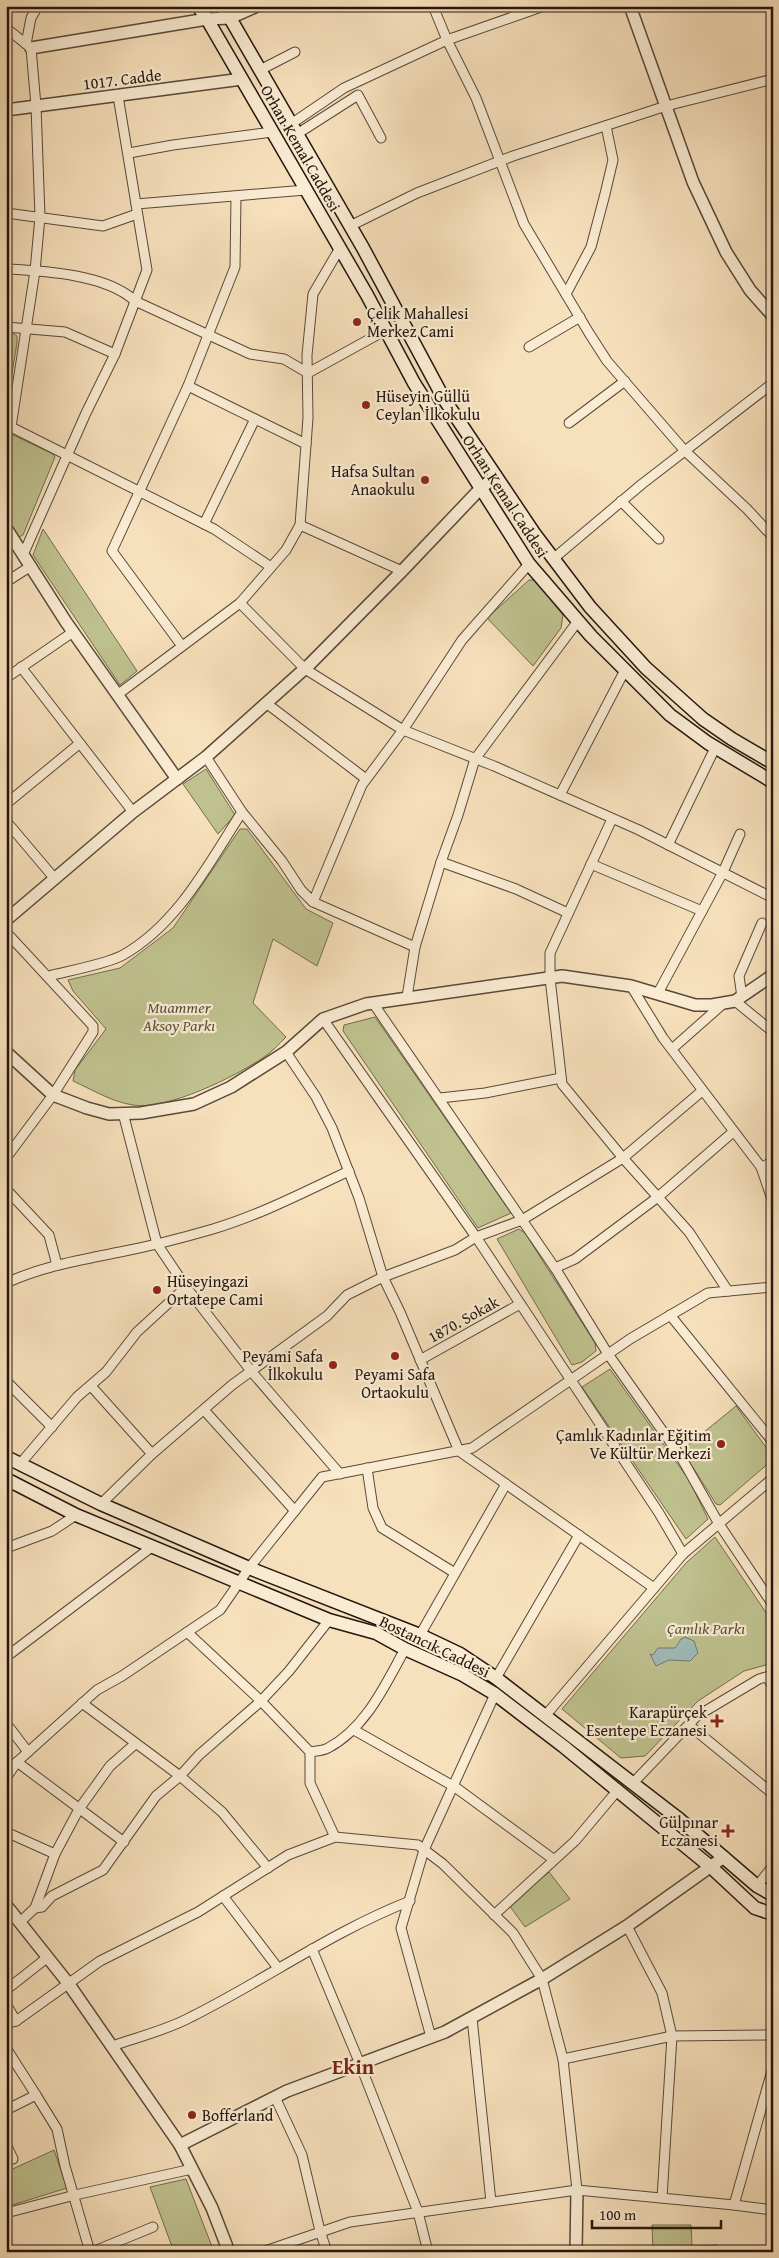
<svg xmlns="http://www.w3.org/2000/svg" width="779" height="2258" viewBox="0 0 779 2258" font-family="'Gentium Book Plus',serif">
<rect width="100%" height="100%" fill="#f7e1bc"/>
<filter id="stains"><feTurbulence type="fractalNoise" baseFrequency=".004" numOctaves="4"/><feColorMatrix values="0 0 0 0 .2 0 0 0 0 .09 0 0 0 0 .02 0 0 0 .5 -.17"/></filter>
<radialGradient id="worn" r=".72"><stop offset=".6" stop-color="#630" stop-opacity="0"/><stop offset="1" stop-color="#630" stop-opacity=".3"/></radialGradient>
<g fill="#bfc28f" stroke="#726c4f">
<path d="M6 332H11L17 336V343L6 410Z"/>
<path d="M9 433 53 454 55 457 23 535 19 537 6 517V435Z"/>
<path d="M43 529 137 671 120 685 33 555Z"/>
<path d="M529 580H535L563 615 561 628 533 666 487 618Z"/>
<path d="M206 769 235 815 218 834 183 784Z"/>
<path d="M240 829H247L306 909 333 923 317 966 273 939 253 1003 286 1037C279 1044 272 1052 264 1057 237 1076 166 1111 133 1105 112 1102 93 1090 73 1081L75 1070 106 1029 73 991 68 980 120 968 173 928Z"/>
<path d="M375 1017 511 1213 478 1228 343 1031 344 1025Z"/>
<path d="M519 1229 525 1233 595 1343 596 1351 582 1362 572 1365 497 1239Z"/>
<path d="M610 1369 689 1480 708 1519 686 1539 582 1387Z"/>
<path d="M736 1406 773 1457 770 1462 720 1505 716 1504 682 1450Z"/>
<path d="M715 1537 773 1623V1663L744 1671 698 1701 645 1756 621 1758 562 1709 686 1563Z"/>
<path d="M549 1872 570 1899 525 1927 509 1905Z"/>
<path d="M54 2150 67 2188 6 2207V2172Z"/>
<path d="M186 2179 214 2252H174L150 2187Z"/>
<path d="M652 2225H691L692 2246 718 2245V2252H653Z"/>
</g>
<path fill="#a0bbba" stroke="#6e7976" d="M685 1637 694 1641 698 1653 690 1661 669 1660 656 1666 650 1654 653 1655 658 1648H675L681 1639Z"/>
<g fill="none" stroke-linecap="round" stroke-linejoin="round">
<g stroke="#59483a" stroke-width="11">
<g id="minor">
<path d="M433 6 447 40 476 98 524 224 589 333 607 361 684 450 747 509 773 537"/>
<path d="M6 28 31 48 36 106 40 217 35 271 11 427 6 430"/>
<path d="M26 44 31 18 38 6"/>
<path d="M260 70 295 52"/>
<path d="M291 124 344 88 447 40 544 6"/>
<path d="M297 134 358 95 381 138"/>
<path d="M129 153 173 145 272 132"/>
<path d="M136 204 306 190"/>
<path d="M6 213 103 226 137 214"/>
<path d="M350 226 417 193 513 156 666 106 773 79"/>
<path d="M6 269C44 271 106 274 135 301L250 354 284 359 308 373 386 330"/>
<path d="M566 294 591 247 605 194 613 160 606 126"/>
<path d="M6 327 65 332 115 354"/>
<path d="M529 347 580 317"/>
<path d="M188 386 306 444"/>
<path d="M569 423 625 381"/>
<path d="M11 427 214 529 271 567"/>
<path d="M621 501 659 539"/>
<path d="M204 524 255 419"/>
<path d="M300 525 402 571"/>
<path d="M23 555 86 413 115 354 147 270 118 96"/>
<path d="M553 559 642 484 773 383"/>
<path d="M6 582 31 566"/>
<path d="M240 603 305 669 403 730 494 766 639 830 773 898"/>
<path d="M182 646 112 551 188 386 235 267 236 196"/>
<path d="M21 667 133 812"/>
<path d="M6 678 73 632"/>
<path d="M117 695 240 603 286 550 300 525 308 418 307 355 313 294 340 248"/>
<path d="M266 703 366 779"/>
<path d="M206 757 242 812 282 861 301 890 313 902 415 947"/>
<path d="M560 795 625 670"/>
<path d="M6 804 79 744"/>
<path d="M612 819 550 953V978L562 1084 623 1158 689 1232 728 1291"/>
<path d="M6 821 55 879"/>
<path d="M668 845 715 748"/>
<path d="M441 862 516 889 568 913"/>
<path d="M591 864 702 911"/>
<path d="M313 902 362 785 403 730 462 640 529 564"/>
<path d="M6 932 93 1026V1032L53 1095 6 1158"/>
<path d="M49 976C68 971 107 964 123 955 178 924 209 863 242 812"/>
<path d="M631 986 663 1038 761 1167 773 1202"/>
<path d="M658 993 723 872 740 834"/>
<path d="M407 997 415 947 441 862 458 815 475 759 578 621"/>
<path d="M742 997 739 976 762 923"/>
<path d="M735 1001 773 1032"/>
<path d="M373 1003 555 1268 608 1354 681 1457 719 1524 773 1605"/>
<path d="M323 1019 476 1237 659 1513 683 1554"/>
<path d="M672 1049 724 1003"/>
<path d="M286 1052 316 1097 332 1128 359 1198 383 1277 400 1312 459 1451 654 1588"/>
<path d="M440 1098 485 1093 561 1078"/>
<path d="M123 1113 157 1244 186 1287 251 1371 340 1474"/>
<path d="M761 1167 773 1162"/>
<path d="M6 1189 49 1235 57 1265"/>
<path d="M555 1268 575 1259 658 1197 733 1132"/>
<path d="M6 1283C43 1266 81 1260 120 1252 151 1246 182 1238 213 1229 260 1215 304 1192 349 1171"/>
<path d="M670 1315 773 1442"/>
<path d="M420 1360 520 1304"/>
<path d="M6 1381 52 1427"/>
<path d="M91 1386 152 1454"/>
<path d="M204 1410 295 1511"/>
<path d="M20 1464 77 1397 106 1372 137 1332 186 1287"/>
<path d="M367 1468 373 1508 382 1528 455 1573"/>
<path d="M101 1504 152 1454 232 1385 327 1316 347 1295 383 1277 455 1250 476 1237 522 1220 623 1158 702 1091"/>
<path d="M6 1548 52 1531 76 1515"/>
<path d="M187 1632 261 1701 310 1752V1783L335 1837"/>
<path d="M420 1635 506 1484"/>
<path d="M6 1657 153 1546"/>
<path d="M767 1677 773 1687"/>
<path d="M496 1678 579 1535"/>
<path d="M82 1703 180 1776 222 1812 268 1868"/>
<path d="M545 1716 683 1554 773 1478"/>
<path d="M6 1723 28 1752"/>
<path d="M689 1725 773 1794"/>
<path d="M354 1730 455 1787 553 1859"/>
<path d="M310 1752C315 1751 323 1751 328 1748 366 1728 385 1685 405 1649"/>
<path d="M17 1762 124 1842"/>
<path d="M6 1778 17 1762 28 1752 97 1690 122 1676 220 1610 249 1568 322 1477 472 1448 630 1339 708 1293 773 1287"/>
<path d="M633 1783 697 1716 759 1679 773 1675"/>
<path d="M6 1832 55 1854"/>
<path d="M757 1886 773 1866"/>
<path d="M223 1896 278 1968"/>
<path d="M35 1908 42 1907 52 1896 103 1870 156 1796 180 1776 199 1755 261 1701 289 1671 329 1620"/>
<path d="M494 1915 575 1841 617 1791"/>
<path d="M19 1923 35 1908 55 1854 79 1809 110 1766 135 1744"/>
<path d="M627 1926 662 1993 672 2036 662 2198"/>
<path d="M312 1949 360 2064 418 2212 428 2252"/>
<path d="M6 1990 48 1957"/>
<path d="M6 2004 16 2021"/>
<path d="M472 2018 491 2202"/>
<path d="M6 2024 16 2021 100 1961 198 1912 288 1855 335 1837 418 1845 443 1864 513 1933 542 1979 563 2059 577 2190"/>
<path d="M431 2037 401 1928 424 1850 495 1694"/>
<path d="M112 2046C138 2037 167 2030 191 2017 265 1980 333 1931 410 1901"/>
<path d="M6 2048 36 2095 6 2110"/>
<path d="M563 2059 672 2036 773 2035"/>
<path d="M36 2095 57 2129 65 2166 90 2252"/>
<path d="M275 2097 302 2155 320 2231 327 2252"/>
<path d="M6 2144 13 2159"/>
<path d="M734 2205 773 2067"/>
<path d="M6 2213 75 2195 192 2169"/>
<path d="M92 2252 153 2227"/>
<path d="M262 2252 350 2222 577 2190 734 2205 773 2210"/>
</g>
</g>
<g stroke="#59483a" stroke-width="14">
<g id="tertiary">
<path d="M630 6 693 182 726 252 750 290 773 316"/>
<path d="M31 48 207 19 230 18 257 6"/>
<path d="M6 110 242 79"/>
<path d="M6 528 66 622 177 779"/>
<path d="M6 920 133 812 206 757 310 664 402 571 480 489 496 476"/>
<path d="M6 1052 53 1095 87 1108 109 1114 141 1113 194 1104 231 1087 286 1052 323 1019 366 1004 562 976 631 986 695 1005H712L735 1001 773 975"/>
<path d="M6 1905 68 1983 180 2145 212 2208 229 2252"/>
<path d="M180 2145 287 2091 445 2032 542 1979 627 1926 724 1857"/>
<path d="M576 2252 577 2190"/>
</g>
</g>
<g stroke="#24150f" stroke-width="15">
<g id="secondary">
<path d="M198 6 207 19 367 295 414 383 529 564 591 636 670 715 708 743 773 782"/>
<path d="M221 6 230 18 363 248 444 399 534 533 590 607 646 668 703 719 732 739 773 763"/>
<path d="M6 1457 101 1504 249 1568 420 1635 460 1654 496 1678 679 1819 757 1886 773 1895"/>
<path d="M6 1479 76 1515 329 1620 376 1633 405 1649 463 1675 495 1694 563 1746 712 1868 755 1908 773 1914"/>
</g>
</g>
<use href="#minor" stroke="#faecd3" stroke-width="9"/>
<use href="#tertiary" stroke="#faecd3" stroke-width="11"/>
<use href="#secondary" stroke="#faecd3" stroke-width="12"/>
</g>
<g fill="#8f2418" stroke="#faecd3" stroke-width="2">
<circle cx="357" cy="322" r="5"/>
<circle cx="366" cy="405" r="5"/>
<circle cx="425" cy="480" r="5"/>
<circle cx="157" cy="1290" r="5"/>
<circle cx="395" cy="1356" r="5"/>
<circle cx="333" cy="1365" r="5"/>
<circle cx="721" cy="1444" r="5"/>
<path d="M714.5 1713.5h5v5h5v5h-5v5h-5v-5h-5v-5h5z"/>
<path d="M725.5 1823.5h5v5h5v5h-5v5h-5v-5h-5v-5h5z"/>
<circle cx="192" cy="2115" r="5"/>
</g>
<g text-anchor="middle" stroke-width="4.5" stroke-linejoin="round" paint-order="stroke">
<g font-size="16" fill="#24150f" stroke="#faecd3">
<text transform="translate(122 79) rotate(-7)" y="6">1017. Cadde</text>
<text transform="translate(301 148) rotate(60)" y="6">Orhan Kemal Caddesi</text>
<text transform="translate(506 496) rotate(57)" y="6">Orhan Kemal Caddesi</text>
<text transform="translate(463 1319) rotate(-29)" y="6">1870. Sokak</text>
<text transform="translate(435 1646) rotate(26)" y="6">Bostancık Caddesi</text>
</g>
<g font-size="16" fill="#24150f" stroke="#faecd3" text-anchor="end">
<text x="367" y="319" text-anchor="start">Çelik Mahallesi<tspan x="367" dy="18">Merkez Cami</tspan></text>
<text x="376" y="402" text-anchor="start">Hüseyin Güllü<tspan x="376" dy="18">Ceylan İlkokulu</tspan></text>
<text x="415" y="477">Hafsa Sultan<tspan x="415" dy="18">Anaokulu</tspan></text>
<text x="167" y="1287" text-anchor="start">Hüseyingazi<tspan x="167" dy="18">Ortatepe Cami</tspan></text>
<text x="323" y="1362">Peyami Safa<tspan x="323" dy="18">İlkokulu</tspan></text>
<text x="395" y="1380" text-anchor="middle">Peyami Safa<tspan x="395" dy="18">Ortaokulu</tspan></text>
<text x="711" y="1441">Çamlık Kadınlar Eğitim<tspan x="711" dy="18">Ve Kültür Merkezi</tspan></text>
<text x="707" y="1718">Karapürçek<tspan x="707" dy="18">Esentepe Eczanesi</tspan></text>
<text x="718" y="1828">Gülpınar<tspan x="718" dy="18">Eczanesi</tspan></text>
<text x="202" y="2121" text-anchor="start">Bofferland</text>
</g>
<g font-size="16" font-style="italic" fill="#5a523c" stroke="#faecd3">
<text x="179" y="1013">Muammer<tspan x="179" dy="18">Aksoy Parkı</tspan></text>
<text x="706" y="1634">Çamlık Parkı</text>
</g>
<g font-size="21" font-weight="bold" fill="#7a1f14" stroke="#faecd3">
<text x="353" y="2074">Ekin</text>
</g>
</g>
<rect width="779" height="2258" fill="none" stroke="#f7e1bc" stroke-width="25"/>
<rect x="8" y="8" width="764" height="2243" fill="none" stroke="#24150f" stroke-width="2.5"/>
<rect x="12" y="12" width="754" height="2233" fill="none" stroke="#24150f"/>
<path d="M592 2220v8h129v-8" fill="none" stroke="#24150f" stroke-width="2.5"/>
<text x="599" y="2220" font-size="15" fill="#24150f" stroke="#faecd3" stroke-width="4" paint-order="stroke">100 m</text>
<rect width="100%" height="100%" filter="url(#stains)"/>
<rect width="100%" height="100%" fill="url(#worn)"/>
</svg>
